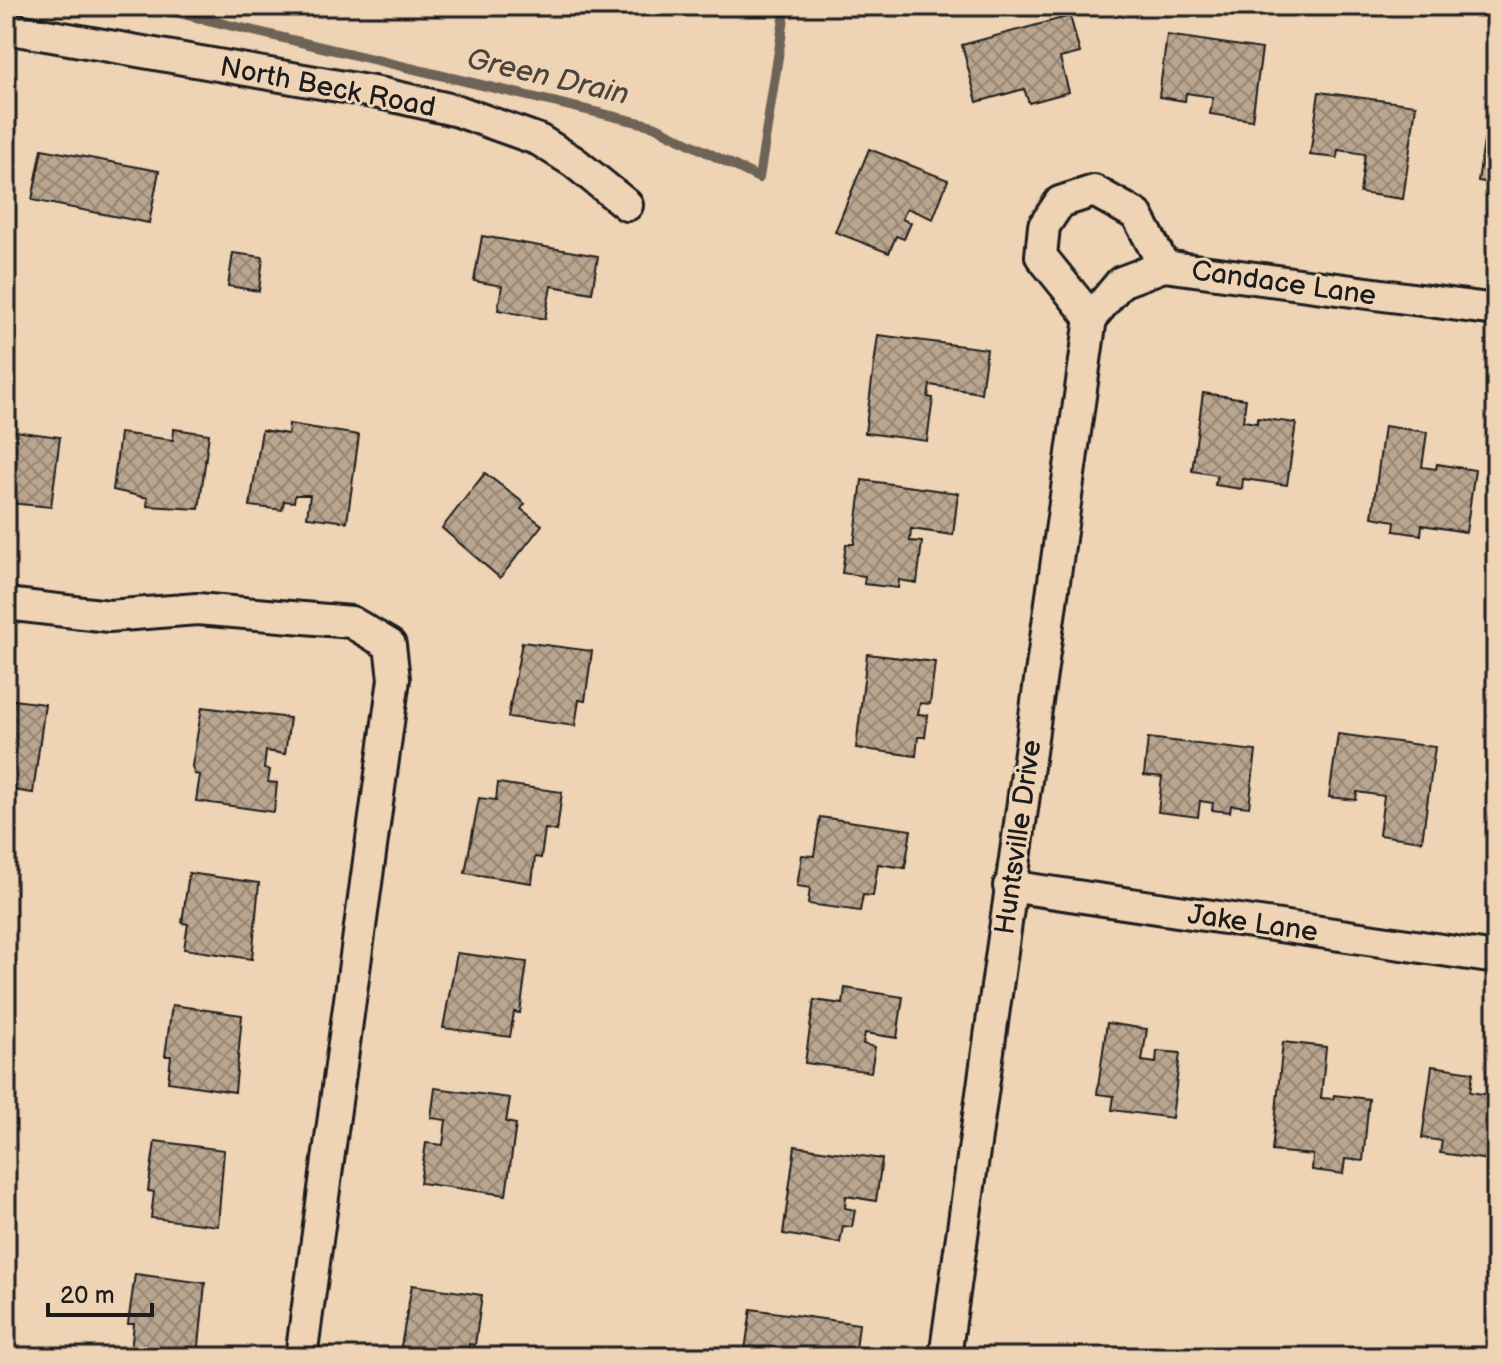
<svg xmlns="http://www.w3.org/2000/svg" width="1502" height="1363" viewBox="0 0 1502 1363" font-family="'Balsamiq Sans',sans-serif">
<defs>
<pattern id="building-cross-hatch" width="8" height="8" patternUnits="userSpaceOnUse" patternTransform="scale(2)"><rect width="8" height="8" fill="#baa58f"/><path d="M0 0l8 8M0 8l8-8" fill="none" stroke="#968674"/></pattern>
</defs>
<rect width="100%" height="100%" fill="#eed3b5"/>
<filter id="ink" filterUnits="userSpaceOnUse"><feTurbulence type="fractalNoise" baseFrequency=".0125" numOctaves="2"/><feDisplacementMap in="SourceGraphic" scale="16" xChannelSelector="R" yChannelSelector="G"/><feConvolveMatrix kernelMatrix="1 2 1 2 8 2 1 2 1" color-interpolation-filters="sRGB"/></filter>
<g filter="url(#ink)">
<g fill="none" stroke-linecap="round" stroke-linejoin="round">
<path stroke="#6d6357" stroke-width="10" d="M149 6 654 126 759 178 786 6"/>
</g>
<g fill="url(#building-cross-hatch)" stroke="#1c1c1c" stroke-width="2">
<path d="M1070 16 1080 53 1060 58 1069 92 1029 103 1024 89 977 102 962 45Z"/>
<path d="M1167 35 1262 49 1252 120 1210 114 1213 97 1186 93 1185 101 1159 97Z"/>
<path d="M1319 92 1416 105 1403 199 1360 193 1365 154 1338 150 1337 158 1310 155Z"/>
<path d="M1488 116 1496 117V184L1478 181Z"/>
<path d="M42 149 159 171 149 223 32 200Z"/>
<path d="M869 149 948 180 933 219 907 208 902 219 911 223 904 239 896 236 889 253 835 232Z"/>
<path d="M482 236 598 256 592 293 551 286 545 319 498 310 502 286 474 281Z"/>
<path d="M233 253 263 257 259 291 228 286Z"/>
<path d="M878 335 987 349 981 393 930 385 928 397 933 398 927 441 865 433Z"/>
<path d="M1203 393 1246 399 1243 421 1257 423V418L1296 423 1287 485 1243 479 1242 489 1215 485 1217 475 1192 471Z"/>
<path d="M289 424 359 435 347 522 307 517 310 495H295L294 502 284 501 282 510 250 506 262 430 288 434Z"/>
<path d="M1384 426 1427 432 1422 467 1436 469 1437 464 1475 470 1466 532 1422 525 1421 535 1394 531 1395 521 1372 517Z"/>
<path d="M174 429 209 434 199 509 147 506 148 498 113 490 120 433 173 440Z"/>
<path d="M14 431 60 437 51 507 9 503 6 507V436L13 437Z"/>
<path d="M485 473 525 504 521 509 542 525 500 578 442 528Z"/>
<path d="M862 480 958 493 953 535 911 529 910 541 922 542 917 583 899 580 898 588 864 584 865 576 842 573 846 544H854Z"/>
<path d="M522 642 592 651 585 701 579 700 575 726 508 717Z"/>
<path d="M867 654 935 662 930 704 920 703 918 714 928 715 925 737H918L916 756 856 748Z"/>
<path d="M6 699 45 704 33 793 6 789Z"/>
<path d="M202 707 290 718 285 754 266 751 264 769 270 770 268 782 277 783 274 812 196 801 200 775 194 774 192 766Z"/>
<path d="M1338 734 1435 747 1422 841 1379 835 1384 796 1357 792 1356 800 1329 797Z"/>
<path d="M1148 738 1256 751 1249 807 1231 805 1230 812 1212 810 1213 803 1200 801 1198 817 1158 812 1162 777 1144 775Z"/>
<path d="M498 783 562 792 557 831 545 829 541 858 535 857 532 883 465 873 479 798 496 800Z"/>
<path d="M820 817 911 830 905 868 878 864 873 896 863 895 860 911 808 904 810 888 797 886 802 855 814 856Z"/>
<path d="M189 873 259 883 252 959 184 949 188 924 182 923Z"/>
<path d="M457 953 527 962 520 1013 514 1012 510 1037 443 1028Z"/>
<path d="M845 988 903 997 897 1038 865 1033 863 1044 875 1047 871 1072 805 1063 814 1000 843 1004Z"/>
<path d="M172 1005 242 1015 235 1092 168 1082 171 1056H165Z"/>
<path d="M1107 1023 1147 1029 1142 1061 1156 1063 1157 1051 1180 1053 1172 1118 1112 1110 1114 1096 1097 1094Z"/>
<path d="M1283 1042 1326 1047 1321 1098 1333 1099 1334 1095 1369 1099 1363 1161 1345 1159 1343 1174 1312 1170 1313 1155 1272 1151Z"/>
<path d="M1432 1066 1473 1072 1470 1092 1496 1096V1161L1440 1153 1442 1141 1422 1138Z"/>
<path d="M435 1088 510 1098 506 1122 516 1124 506 1195 420 1183 426 1143 443 1145 446 1120 431 1118Z"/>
<path d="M155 1141 224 1150 218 1226 151 1218 154 1192 148 1191Z"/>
<path d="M795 1146 882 1159 876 1201 846 1196 845 1208 855 1210 852 1227 843 1226 840 1243 783 1234Z"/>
<path d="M135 1274 205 1283 198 1357 131 1350 134 1324H128Z"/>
<path d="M412 1285 482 1295 475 1345 469 1344 467 1357H399Z"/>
<path d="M751 1309 859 1324 855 1357H744Z"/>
</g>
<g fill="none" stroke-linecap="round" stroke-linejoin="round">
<g stroke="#1c1c1c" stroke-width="36">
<g id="minor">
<path d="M6 28 384 94 458 111 539 140 574 162 627 205"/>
<path d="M1091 318 1121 282 1164 266 1496 310"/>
<path d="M1091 318 1041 256 1044 226 1060 202 1094 191 1137 215 1164 266"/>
<path d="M6 604 109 616 197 609 351 622 390 645 394 679 301 1357"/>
<path d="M1009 886 1496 958"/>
<path d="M945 1357 1091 318"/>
</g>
</g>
<use href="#minor" stroke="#eed3b5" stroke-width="30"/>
</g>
</g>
<g text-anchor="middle" stroke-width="6" stroke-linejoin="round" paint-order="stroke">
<g font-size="28" fill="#1c1c1c" stroke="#eed3b5">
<text transform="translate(328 86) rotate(11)" y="10">North Beck Road</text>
<text transform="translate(1284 282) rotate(8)" y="10">Candace Lane</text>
<text transform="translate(1017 837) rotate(-82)" y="10">Huntsville Drive</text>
<text transform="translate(1253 922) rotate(8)" y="10">Jake Lane</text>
</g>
<g font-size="30" font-style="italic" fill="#4b453e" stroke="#eed3b5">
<text transform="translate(548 76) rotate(13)" y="10">Green Drain</text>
</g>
</g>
<rect width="1502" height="1363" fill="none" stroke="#eed3b5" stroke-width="32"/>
<rect x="16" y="16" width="1470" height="1331" fill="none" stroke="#1c1c1c" stroke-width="3" filter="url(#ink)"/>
<path d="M48 1303v12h104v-12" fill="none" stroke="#1c1c1c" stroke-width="4"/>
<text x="60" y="1303" font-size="24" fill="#1c1c1c" stroke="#eed3b5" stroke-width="6" paint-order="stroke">20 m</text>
</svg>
